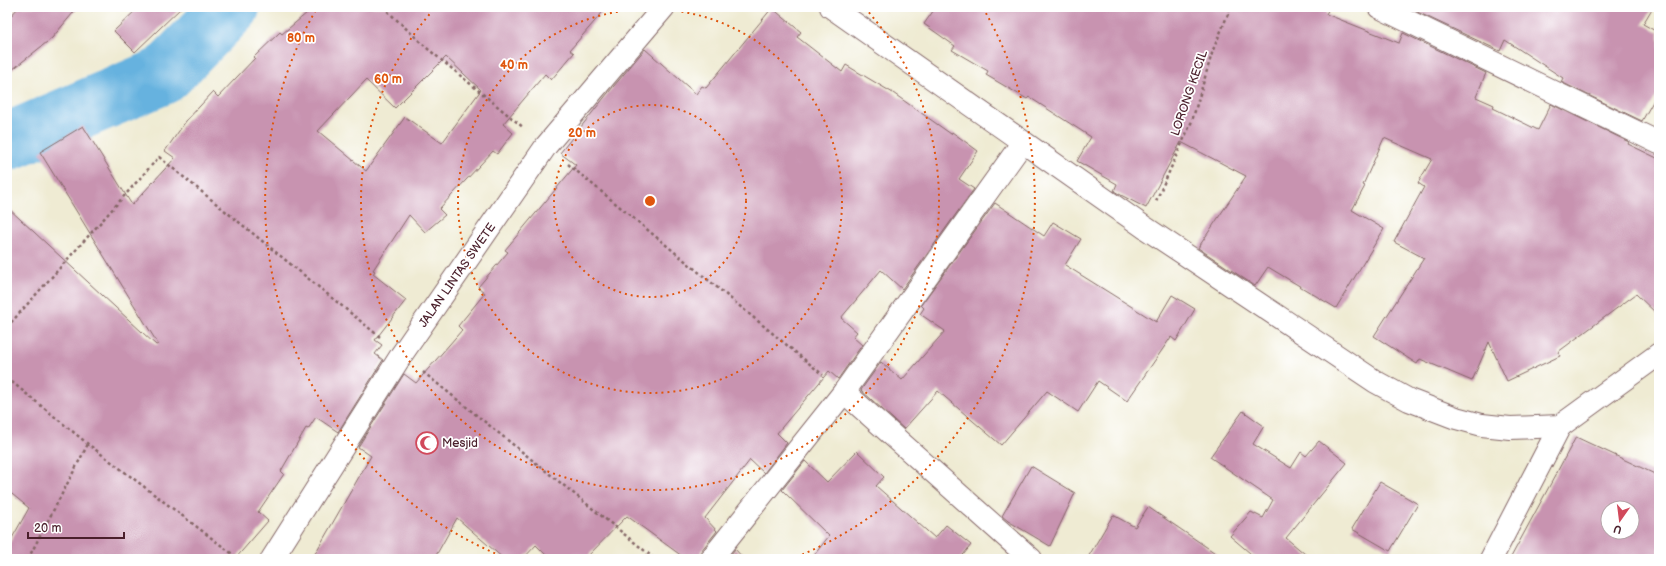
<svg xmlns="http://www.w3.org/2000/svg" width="1666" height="566" viewBox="0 0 1666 566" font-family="'Balsamiq Sans',sans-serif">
<rect width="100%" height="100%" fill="#fff"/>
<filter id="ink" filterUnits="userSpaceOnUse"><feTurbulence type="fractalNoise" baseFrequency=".025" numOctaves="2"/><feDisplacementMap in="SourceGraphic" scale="8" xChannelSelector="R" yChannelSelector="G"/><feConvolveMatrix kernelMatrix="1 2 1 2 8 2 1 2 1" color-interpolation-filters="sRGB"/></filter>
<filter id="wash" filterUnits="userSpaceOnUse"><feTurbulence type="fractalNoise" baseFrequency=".012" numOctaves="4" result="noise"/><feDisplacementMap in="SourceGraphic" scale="16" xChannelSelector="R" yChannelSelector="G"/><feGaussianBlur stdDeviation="0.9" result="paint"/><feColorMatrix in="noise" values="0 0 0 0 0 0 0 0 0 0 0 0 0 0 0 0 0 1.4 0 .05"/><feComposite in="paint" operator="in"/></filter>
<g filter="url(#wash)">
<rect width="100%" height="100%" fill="#efebd3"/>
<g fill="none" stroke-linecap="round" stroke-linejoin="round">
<path stroke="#66b2df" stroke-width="58" d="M7 142 164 75 231 7"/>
</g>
<g id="blocks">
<g fill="#c893b0" fill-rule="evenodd">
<path d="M19 7H78L52 38 7 74V20Z"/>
<path d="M139 7H182L135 52 114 31Z"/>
<path d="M314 7H607L570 50 574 53 551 80 545 74 503 124 513 133 497 154 493 151 439 209 445 215 425 232 409 215 373 270 375 271 373 274 406 300 375 340 382 345 375 354 383 360 338 432 316 417 308 429 306 428 281 471 284 474 258 512 268 521 235 559H7V547L29 508 7 490V207L156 345 158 344 40 152 83 126 132 205 175 158 165 151 186 121 213 92 218 97 255 58 254 57 280 32 282 34ZM446 57 481 90 442 143 405 117 366 171 318 131 366 80 395 108Z"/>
<path d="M936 7H1330L1326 14 1399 43 1403 33 1486 73 1476 97 1494 105 1493 108 1538 130 1551 104 1629 142 1628 144 1659 159V316L1636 294 1558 352 1560 356 1507 381 1489 342 1472 381 1420 359 1417 364 1374 336 1424 258 1394 242 1424 187 1418 183 1432 159 1384 138 1363 185 1365 186 1352 210 1384 229 1336 308 1268 267 1255 286 1198 248 1246 176 1181 142 1146 208 1119 194 1114 191 1117 184 1077 161 1091 137 1029 97 1027 99 986 75 988 71 952 50 955 46 924 24Z"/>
<path d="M1414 7H1653L1643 24 1659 33V91L1642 121 1561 82 1563 78 1505 40 1500 51 1413 10Z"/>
<path d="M772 8 801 32 797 37 842 72 846 65 893 93 951 134 952 132 978 151 959 179 974 189 902 289 881 270 841 318 857 332 853 337 862 345 838 379 829 371 777 433 787 443 764 473 750 460 705 518 717 531 701 551 699 559H686L627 516 585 559H550L536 545 523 559H504L457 518 434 559H312L371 456 358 447 404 374 416 383 462 330 458 326 485 293 478 287 508 252 505 250 576 165 560 153 608 93 645 49 696 94 702 86 706 88Z"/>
<path d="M995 203 1044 236 1053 222 1081 239 1065 265 1156 322 1172 295 1195 309 1176 341 1171 337 1127 401 1098 381 1078 412 1047 391 1001 445 938 391 904 429 861 390 881 362 902 380 945 331 920 314 924 308 921 305Z"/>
<path d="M1243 411 1264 426 1253 444 1291 468 1301 452 1306 456 1319 441 1347 463 1286 538 1311 559H1257L1230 536 1251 512 1263 518 1273 500 1210 457Z"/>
<path d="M1576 437 1659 476V559H1510ZM1608 508H1632V532H1608Z"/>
<path d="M857 451 884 477 876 486 935 538 946 525 971 545 960 559H811L829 536 782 490 805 461 827 482Z"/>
<path d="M1031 466 1075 493 1050 546 1008 521 1002 516Z"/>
<path d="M1380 482 1418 504 1390 551 1352 529Z"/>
<path d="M1148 507 1224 559H1087L1113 515 1135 527Z"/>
<path d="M735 549 744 559H727Z"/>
</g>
</g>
</g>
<g filter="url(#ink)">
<use href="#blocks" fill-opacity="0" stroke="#846666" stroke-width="1"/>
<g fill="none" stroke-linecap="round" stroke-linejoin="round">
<g stroke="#846666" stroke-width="24">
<g id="minor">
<path d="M1379 7 1659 143"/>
<path d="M844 392 1031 559"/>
<path d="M272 559 402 354 546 146 664 7"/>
<path d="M711 559 844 392 1023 142"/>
</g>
</g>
<g stroke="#846666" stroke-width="24">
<g id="major">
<path d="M831 7 1144 227 1376 382 1409 400 1456 418 1482 425 1510 428 1560 426 1659 354"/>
<path d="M1491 559 1560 426"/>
</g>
</g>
<g stroke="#846666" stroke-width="2.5" stroke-dasharray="3 3" stroke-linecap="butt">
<path d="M383 7 428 49 524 128"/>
<path d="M7 15 9 14 10 7"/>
<path d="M568 164 823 375"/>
<path d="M1156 201 1192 121 1213 50 1231 7"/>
<path d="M7 327 159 157 380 337"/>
<path d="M423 372 655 559"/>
<path d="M7 378 88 444 239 559"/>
<path d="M28 559 88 444"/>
</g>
<use href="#minor" stroke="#fff" stroke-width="22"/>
<use href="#major" stroke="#fff" stroke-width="22"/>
</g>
</g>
<g fill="none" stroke="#e0560e" stroke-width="2" stroke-dasharray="2 4">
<circle cx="650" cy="201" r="96"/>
<circle cx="650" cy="201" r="192"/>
<path d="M865 8A289 289 0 1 1 435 8"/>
<path d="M506 558A385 385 0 0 1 317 8M983 8A385 385 0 0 1 794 558"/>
</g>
<defs>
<g id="mosque-ring" transform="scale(1.15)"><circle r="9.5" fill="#fff" stroke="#d1495b" stroke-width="1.5"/><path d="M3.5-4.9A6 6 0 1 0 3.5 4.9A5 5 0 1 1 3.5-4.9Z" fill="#d1495b"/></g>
</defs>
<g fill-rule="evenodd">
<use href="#mosque-ring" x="427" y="443"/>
</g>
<g text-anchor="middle" stroke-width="3.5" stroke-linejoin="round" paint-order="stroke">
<g font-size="12" fill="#4a1f2b" stroke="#fff">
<text transform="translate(1189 93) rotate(-71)" y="4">LORONG KECIL</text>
<text transform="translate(457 275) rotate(-55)" y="4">JALAN LINTAS SWETE</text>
</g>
<g font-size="12" fill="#4a1f2b" stroke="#fff" text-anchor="start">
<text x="442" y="447">Mesjid</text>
</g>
</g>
<circle cx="650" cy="201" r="6" fill="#e0560e" stroke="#fff" stroke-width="2"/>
<g font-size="12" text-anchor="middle" font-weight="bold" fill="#e0560e" stroke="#fff" stroke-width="3.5" stroke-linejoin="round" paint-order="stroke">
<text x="301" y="42">80 m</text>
<text x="514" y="69">40 m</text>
<text x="388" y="83">60 m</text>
<text x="582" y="137">20 m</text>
</g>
<rect width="1666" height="566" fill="none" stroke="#fff" stroke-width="24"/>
<g transform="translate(1620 520) rotate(194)"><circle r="19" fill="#ffffff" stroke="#b7a5aa"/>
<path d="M0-3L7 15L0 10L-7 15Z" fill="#d1495b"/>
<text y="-6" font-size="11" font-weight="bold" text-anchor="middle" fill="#4a1f2b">U</text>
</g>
<path d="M28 532v6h96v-6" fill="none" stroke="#4a1f2b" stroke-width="2"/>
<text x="34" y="532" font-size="12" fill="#4a1f2b" stroke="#ffffff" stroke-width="3" paint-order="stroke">20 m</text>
</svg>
